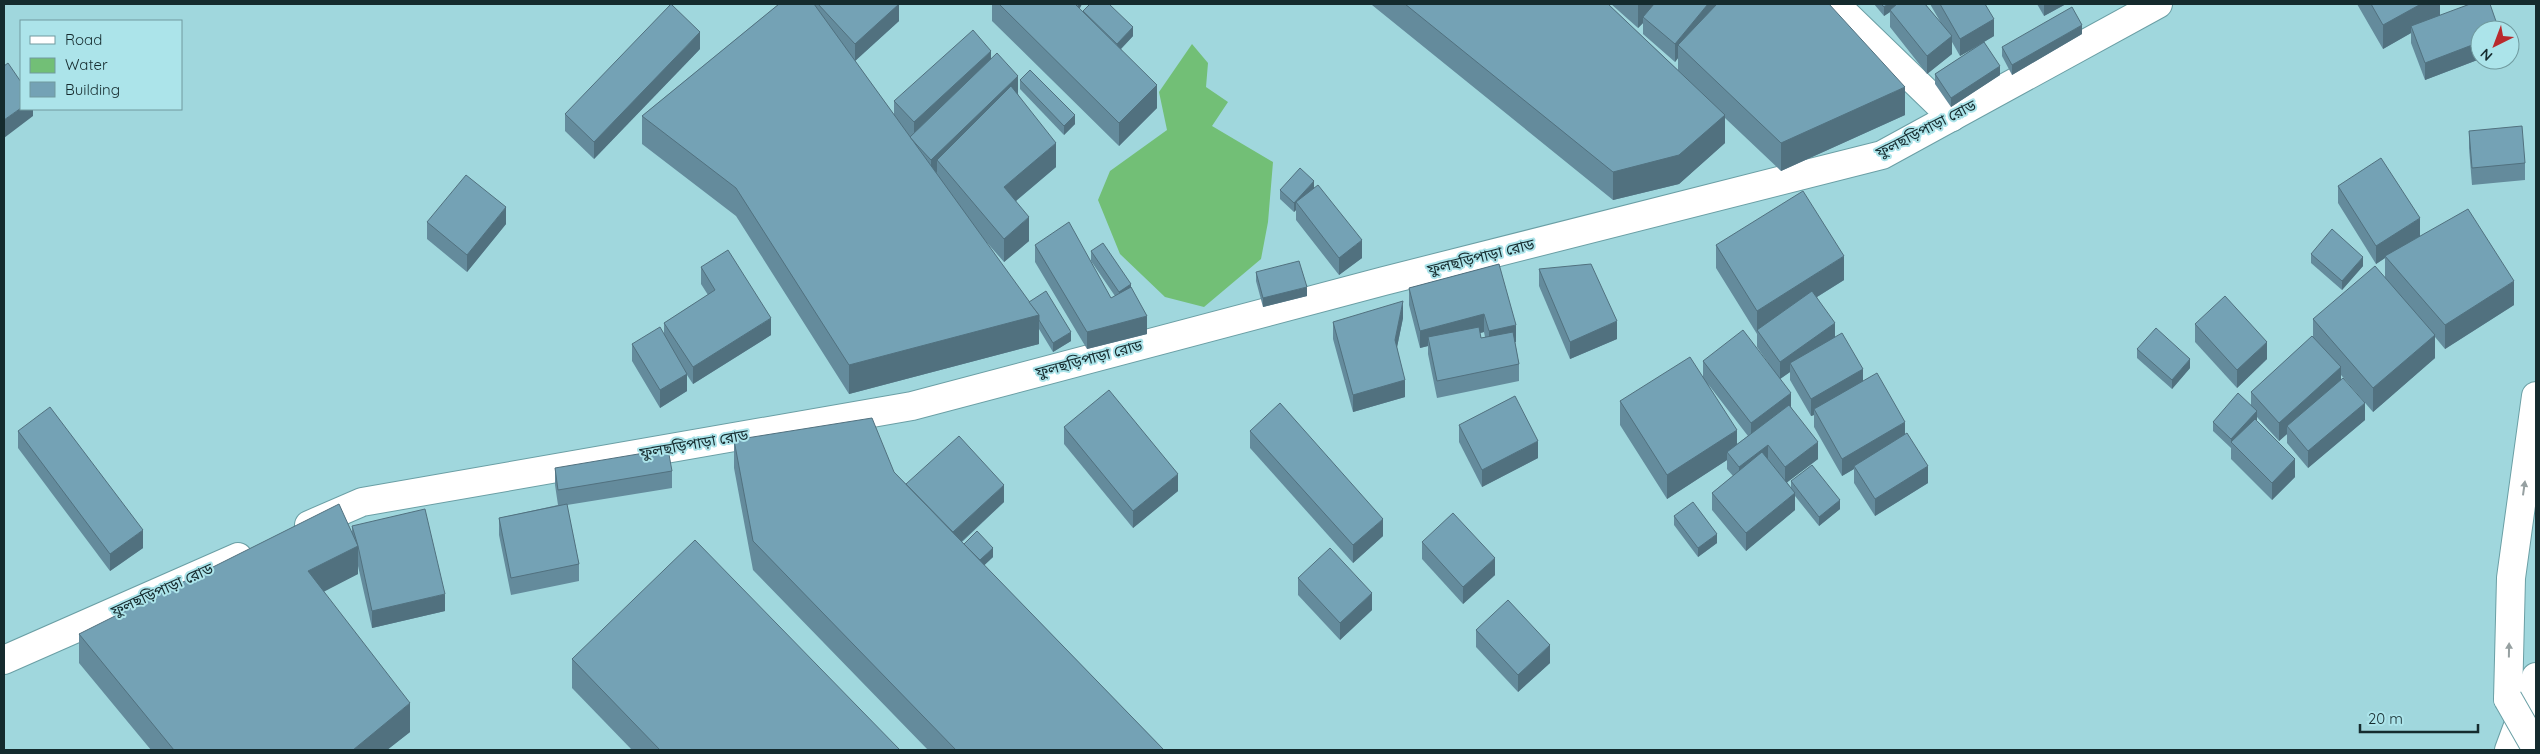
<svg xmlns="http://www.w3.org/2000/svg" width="2540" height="754" viewBox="0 0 2540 754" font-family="Quicksand,'Noto Sans Bengali',sans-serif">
<rect width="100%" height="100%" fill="#a0d7dd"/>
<path fill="#72bf76" d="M1192 44 1208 63 1206 87 1228 102 1212 126 1273 162 1268 222 1261 259 1204 307 1165 297 1120 254 1098 200 1110 171 1167 130 1159 92Z"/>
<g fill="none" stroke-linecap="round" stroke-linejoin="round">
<g stroke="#6a9fa5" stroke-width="30">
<g id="minor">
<path d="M1835 4 1952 117"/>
<path d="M309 525 362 502 912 406 1384 281 1882 155 2158 4"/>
<path d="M4 660 238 557"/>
</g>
</g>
<g stroke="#6a9fa5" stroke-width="30">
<g id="major">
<path d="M2508 699 2511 578 2536 396"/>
<path d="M2509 750 2536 677"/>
</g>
</g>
<use href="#minor" stroke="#fff" stroke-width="28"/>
<use href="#major" stroke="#fff" stroke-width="28"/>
<g stroke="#6a9fa5" stroke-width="30" stroke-linecap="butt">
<path id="major-bridge" d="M2508 699 2536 748"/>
</g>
<use href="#major-bridge" stroke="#fff" stroke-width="28"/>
</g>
<g fill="#648b9c" fill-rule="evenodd">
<path d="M779 4H899V21L855 61 894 115V101L991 58 1018 94 1056 167 1016 201 1029 241 1004 262 982 237 1029 302 1071 341 1053 352 1039 329V344L849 394 736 216 642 144V116Z"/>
<path d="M992 4H1082L1079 8 1083 12 1133 36 1121 49 1157 108 1119 146 992 21Z"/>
<path d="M1372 4H1608L1678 70V58L1675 62 1643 34V23L1638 28 1611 4H1829L1905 115 1781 171 1725 118V143L1679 184 1613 200 1372 5Z"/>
<path d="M1874 4H1925L1941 23 1930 4H1985L1994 36 1984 42 2000 75 1951 107 1935 84V74L1975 48 1960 56 1952 42V54L1927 74 1890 27V12L1884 16Z"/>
<path d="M2037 4H2066L2044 16Z"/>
<path d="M2357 4H2440V15L2480 30V59L2425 80 2411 43V33L2383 49Z"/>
<path d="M2082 34 2012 75 2002 56V47Z"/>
<path d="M700 49 594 159 565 131V114Z"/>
<path d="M1020 80 1075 124 1064 135 1020 89Z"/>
<path d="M2469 131 2525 163V180L2472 185 2469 148Z"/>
<path d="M2338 186 2420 236 2410 242 2514 305 2445 349 2435 337V358L2373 412 2341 375V379L2365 420 2308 468 2287 443V434L2279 441 2257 417 2256 420 2295 477 2272 500 2231 459V447V448L2213 431V422L2251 405V392L2313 336V319L2385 278V258L2376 264 2338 203Z"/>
<path d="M1314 188 1362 258 1339 275 1296 220V210L1294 212 1280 199V190Z"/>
<path d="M427 222 506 224 467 272 427 239Z"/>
<path d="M1035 245 1111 298 1115 296 1091 261V251L1131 287 1147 334 1087 349 1035 262Z"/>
<path d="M1716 245 1844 280 1817 297 1835 337 1863 381 1905 434 1928 483 1875 516 1854 483V469L1842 476 1814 427V415L1811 416 1790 380V372L1780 379 1791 407 1818 459 1787 482 1791 488V481L1840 509 1819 526 1795 496V510L1746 551 1712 510V493L1733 476 1727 469V460L1667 499 1620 425V401L1703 377V361L1769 364 1757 347V334L1716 268ZM1708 384 1748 436 1737 444Z"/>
<path d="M2311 254 2363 266 2342 290 2311 263Z"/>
<path d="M1499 264 1516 342H1515L1519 364V381L1437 398 1428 354V346L1420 348 1409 305V288ZM1484 332 1485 337 1481 338 1480 333Z"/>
<path d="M701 267 771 335 693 384 687 375V391L660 408 632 361V344L664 335V323L708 295 701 284Z"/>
<path d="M1539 269 1617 339 1570 359 1539 286Z"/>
<path d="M1256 272 1307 296 1263 307 1256 281Z"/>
<path d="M1403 318 1397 347 1405 397 1353 412 1333 339V322Z"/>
<path d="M2195 324 2267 359 2237 388 2195 342Z"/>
<path d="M2137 349 2190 368 2172 389 2137 358Z"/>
<path d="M1459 425 1538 458 1482 487 1459 442Z"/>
<path d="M1064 427 1178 491 1133 528 1064 444Z"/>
<path d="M18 431 143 548 110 571 18 448Z"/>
<path d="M1250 431 1383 536 1353 563 1250 448Z"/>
<path d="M734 440 894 472 906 484 1004 502 962 542 964 544 993 557 984 565 1164 750H928L753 570 734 468Z"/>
<path d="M555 468 672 471V488L567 505 579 564V581L511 595 499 535V518L558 505 555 485Z"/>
<path d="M1674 516 1717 543 1698 557 1674 525Z"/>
<path d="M352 526 445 611 372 628 358 566V574L323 591 410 732 387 750H151L79 663V634L352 533Z"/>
<path d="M1422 542 1495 575 1463 604 1422 559Z"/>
<path d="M1298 578 1372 610 1340 640 1298 595Z"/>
<path d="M1476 630 1550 663 1518 692 1476 647Z"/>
<path d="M572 659 900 750H632L572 688Z"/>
</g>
<g fill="#51717f">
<path d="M899 4V21L855 61V44Z"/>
<path d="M1078 4H1082L1078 12Z"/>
<path d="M1638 4H1660L1643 17V23L1638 28Z"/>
<path d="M1708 4H1723L1678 45V58L1675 62V44Z"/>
<path d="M1888 4H1900L1890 10V12L1884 16V7Z"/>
<path d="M2044 4H2066L2044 16Z"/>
<path d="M2421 4H2440V17L2411 26V33L2383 49V25Z"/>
<path d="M1994 19V36L1960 56V39Z"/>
<path d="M2082 25V34L2012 75V65Z"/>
<path d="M1133 27V36L1117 53V44Z"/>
<path d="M700 32V49L594 159V142Z"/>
<path d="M1952 36V54L1927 74V56Z"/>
<path d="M2480 42V59L2425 80V63Z"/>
<path d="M991 51V68L914 139V122Z"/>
<path d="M2000 66V75L1951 107V98Z"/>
<path d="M1018 76V94L943 167 937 160V172L931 178V160Z"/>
<path d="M1157 85V108L1119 146V123Z"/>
<path d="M1905 87V115L1781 171V143Z"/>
<path d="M21 108V109H33V116L4 138V120Z"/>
<path d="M1075 115V124L1064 135V126Z"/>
<path d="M1725 115V143L1679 184 1613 200V172Z"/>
<path d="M1056 143V167L1004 211V187Z"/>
<path d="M1314 181V190L1296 202V210L1294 212V203Z"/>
<path d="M506 207V224L467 272V255Z"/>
<path d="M1029 217V241L1004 262V239Z"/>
<path d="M2420 218V236L2386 257 2385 256V258L2376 264V246Z"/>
<path d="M1362 240V258L1339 275V258Z"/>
<path d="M1844 256V280L1759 333 1757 330V311Z"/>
<path d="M2363 257V266L2342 290V281Z"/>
<path d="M2514 281V305L2445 349V325Z"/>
<path d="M1131 284V293L1119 301V292Z"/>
<path d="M1307 287V296L1263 307V298Z"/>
<path d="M1403 301V318L1395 357V340Z"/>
<path d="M1484 314V332L1430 346 1428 337V346L1420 348V331Z"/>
<path d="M1039 315V344L849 394V365Z"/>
<path d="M1147 316V334L1087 349V332Z"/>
<path d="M771 318V335L693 384V367Z"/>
<path d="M1617 321V339L1570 359V342Z"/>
<path d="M1835 323V340L1790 363V372L1780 379V362Z"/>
<path d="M1516 325V342L1489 348V331Z"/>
<path d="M1071 332V341L1053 352V343Z"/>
<path d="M2435 335V358L2373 412V388Z"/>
<path d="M2267 342V359L2237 388V370Z"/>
<path d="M2190 359V368L2172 389V380Z"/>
<path d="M2341 367V384L2287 426V434L2279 441V423Z"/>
<path d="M1863 369V387L1814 409V415L1811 416V399Z"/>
<path d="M687 374V391L660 408V390Z"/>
<path d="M1405 380V397L1353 412V395Z"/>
<path d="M1791 393V410L1751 440V423Z"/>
<path d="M2365 403V420L2308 468V451Z"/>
<path d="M2257 411V420L2234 444 2231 442V448V439Z"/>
<path d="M1905 422V440L1854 466V469L1842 476V459Z"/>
<path d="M1737 430V454L1727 452V460L1667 499V475Z"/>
<path d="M1538 441V458L1482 487V470Z"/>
<path d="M1818 442V459L1785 484V467Z"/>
<path d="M1768 445V462L1739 484V467Z"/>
<path d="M2295 459V477L2272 500V483Z"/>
<path d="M1928 466V483L1875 516V499Z"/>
<path d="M1178 474V491L1133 528V511Z"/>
<path d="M1004 485V502L948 554V537Z"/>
<path d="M1795 493V510L1746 551V533Z"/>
<path d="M1840 500V509L1819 526V517Z"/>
<path d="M1383 519V536L1353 563V545Z"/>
<path d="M143 530V548L110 571V554Z"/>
<path d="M1717 534V543L1698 557V548Z"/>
<path d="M358 546V574L308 600V571Z"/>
<path d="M993 548V557L972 577V567Z"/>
<path d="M1495 558V575L1463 604V587Z"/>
<path d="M1372 593V610L1340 640V623Z"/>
<path d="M445 594V611L372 628V611Z"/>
<path d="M1550 645V663L1518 692V675Z"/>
<path d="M410 703V732L387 750H353Z"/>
</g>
<g fill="#74a2b5" stroke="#51717f">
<path d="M671 4 700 32 594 142 565 114Z"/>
<path d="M779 4H814L1039 315 849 365 736 188 642 116Z"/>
<path d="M818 4H899L855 44Z"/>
<path d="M999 4H1075L1157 85 1119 123Z"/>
<path d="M1090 4H1109L1133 27 1117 44 1083 11Z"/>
<path d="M1405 4H1608L1725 115 1679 155 1613 172Z"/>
<path d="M1654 4H1708L1675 44 1643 17Z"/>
<path d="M1717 4H1829L1905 87 1781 143 1678 45Z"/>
<path d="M1881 4H1888L1884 7Z"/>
<path d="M1897 4H1925L1952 36 1927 56 1890 10Z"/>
<path d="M1940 4H1985L1994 19 1960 39Z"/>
<path d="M2371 4H2421L2383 25Z"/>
<path d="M2470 4H2490L2499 30H2480V42L2425 63 2411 26Z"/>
<path d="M2072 7 2082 25 2012 65 2002 47Z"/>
<path d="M973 30 991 51 914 122 894 101Z"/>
<path d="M1984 42 2000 66 1951 98 1935 74Z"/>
<path d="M997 53 1018 76 931 160 916 144 910 137Z"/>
<path d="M8 63 21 82V108L4 120V66Z"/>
<path d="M1030 70 1075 115 1064 126 1020 80Z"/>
<path d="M1011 86 1056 143 1004 187 1029 217 1004 239 937 160Z"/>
<path d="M2522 126 2525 163 2472 168 2469 131Z"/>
<path d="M2381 158 2420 218 2376 246 2338 186Z"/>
<path d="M1300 168 1314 181 1294 203 1280 190Z"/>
<path d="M466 175 506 207 467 255 427 222Z"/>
<path d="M1318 185 1362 240 1339 258 1296 202Z"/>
<path d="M1803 191 1844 256 1757 311 1716 245Z"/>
<path d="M2468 209 2514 281 2445 325 2385 256Z"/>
<path d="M1069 222 1111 298 1131 287 1147 316 1087 332 1035 245Z"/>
<path d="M2332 229 2363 257 2342 281 2311 254Z"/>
<path d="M1103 243 1131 284 1119 292 1091 251Z"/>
<path d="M728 250 771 318 693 367 664 323 715 290 701 267Z"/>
<path d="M1299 261 1307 287 1263 298 1256 272Z"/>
<path d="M1499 264 1516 325 1489 331 1484 314 1420 331 1409 288Z"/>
<path d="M1591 264 1617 321 1570 342 1539 269Z"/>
<path d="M2375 266 2435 335 2373 388 2313 319Z"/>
<path d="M1046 291 1071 332 1053 343 1039 320V315L1029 302Z"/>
<path d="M1812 291 1835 323 1780 362 1757 330Z"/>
<path d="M2225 296 2267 342 2237 370 2195 324Z"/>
<path d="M1403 301 1395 340 1405 380 1353 395 1333 322Z"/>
<path d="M660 327 687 374 660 390 632 344Z"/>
<path d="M1479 327 1481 338 1513 332 1519 364 1437 381 1428 337Z"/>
<path d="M2156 328 2190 359 2172 380 2137 349Z"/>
<path d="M1743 330 1791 393 1751 423 1703 361Z"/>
<path d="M1842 333 1863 369 1811 399 1790 363Z"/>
<path d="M2312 336 2341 367 2279 423 2251 392Z"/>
<path d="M1690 357 1737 430 1667 475 1620 401Z"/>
<path d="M1877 373 1905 422 1842 459 1814 409Z"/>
<path d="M2343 378 2365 403 2308 451 2287 426Z"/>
<path d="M1109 390 1178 474 1133 511 1064 427Z"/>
<path d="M2238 393 2257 411 2231 439 2213 422Z"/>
<path d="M1515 396 1538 441 1482 470 1459 425Z"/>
<path d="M1280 403 1383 519 1353 545 1250 431Z"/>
<path d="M1789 405 1818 442 1785 467 1768 445 1739 467 1727 452Z"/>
<path d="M50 407 143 530 110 554 18 431Z"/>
<path d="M872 418 894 472 1164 750H956L753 541 734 440Z"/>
<path d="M2255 419 2295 459 2272 483 2231 442Z"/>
<path d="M1907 433 1928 466 1875 499 1854 466Z"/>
<path d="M959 436 1004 485 953 532 906 484Z"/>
<path d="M668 449 672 471 558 490 555 468Z"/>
<path d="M1762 452 1795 493 1746 533 1712 493Z"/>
<path d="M1812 465 1840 500 1819 517 1791 481Z"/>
<path d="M1693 502 1717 534 1698 548 1674 516Z"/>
<path d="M339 504 358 546 308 571 410 703 353 750H174L79 634Z"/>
<path d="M567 504 579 564 511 578 499 518Z"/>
<path d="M425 509 445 594 372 611 358 546 352 526Z"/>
<path d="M1453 513 1495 558 1463 587 1422 542Z"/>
<path d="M977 531 993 548 980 560 964 544Z"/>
<path d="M695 540 900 750H660L572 659Z"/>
<path d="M1330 548 1372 593 1340 623 1298 578Z"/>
<path d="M1508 600 1550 645 1518 675 1476 630Z"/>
</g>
<defs><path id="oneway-solid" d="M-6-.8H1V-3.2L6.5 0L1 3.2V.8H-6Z" transform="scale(1.25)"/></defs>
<g fill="#96a0a1">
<use href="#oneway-solid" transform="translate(2524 488) rotate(-82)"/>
<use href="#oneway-solid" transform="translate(2509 650) rotate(-89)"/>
</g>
<g text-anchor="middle" stroke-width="4" stroke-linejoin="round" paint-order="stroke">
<g font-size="15" fill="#152b2e" stroke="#ace4ea">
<text transform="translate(1926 129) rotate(-27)" y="5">ফুলছড়িপাড়া রোড</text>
<text transform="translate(1481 257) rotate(-14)" y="5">ফুলছড়িপাড়া রোড</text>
<text transform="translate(1089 359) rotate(-15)" y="5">ফুলছড়িপাড়া রোড</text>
<text transform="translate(694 444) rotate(-10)" y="5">ফুলছড়িপাড়া রোড</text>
<text transform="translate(162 590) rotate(-24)" y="5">ফুলছড়িপাড়া রোড</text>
</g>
</g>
<rect width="2540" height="754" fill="none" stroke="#152b2e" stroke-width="10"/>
<rect x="20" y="20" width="162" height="90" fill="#ace4ea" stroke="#709a9f"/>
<rect x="30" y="36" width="25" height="8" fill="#ffffff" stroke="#709a9f"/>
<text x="65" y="45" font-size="15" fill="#152b2e">Road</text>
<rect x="30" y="58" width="25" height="15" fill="#72bf76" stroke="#709a9f"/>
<text x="65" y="70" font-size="15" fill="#152b2e">Water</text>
<rect x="30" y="82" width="25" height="15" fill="#74a2b5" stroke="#709a9f"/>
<text x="65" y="95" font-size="15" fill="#152b2e">Building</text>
<g transform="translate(2495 45) rotate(222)"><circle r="24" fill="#ace4ea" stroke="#709a9f"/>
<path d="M0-4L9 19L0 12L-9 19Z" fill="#b92a2d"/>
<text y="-8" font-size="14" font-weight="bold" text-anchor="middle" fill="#152b2e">N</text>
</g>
<path d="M2360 724v8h118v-8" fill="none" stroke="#152b2e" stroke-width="2.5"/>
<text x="2368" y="724" font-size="15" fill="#152b2e" stroke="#ace4ea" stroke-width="4" paint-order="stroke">20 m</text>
</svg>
